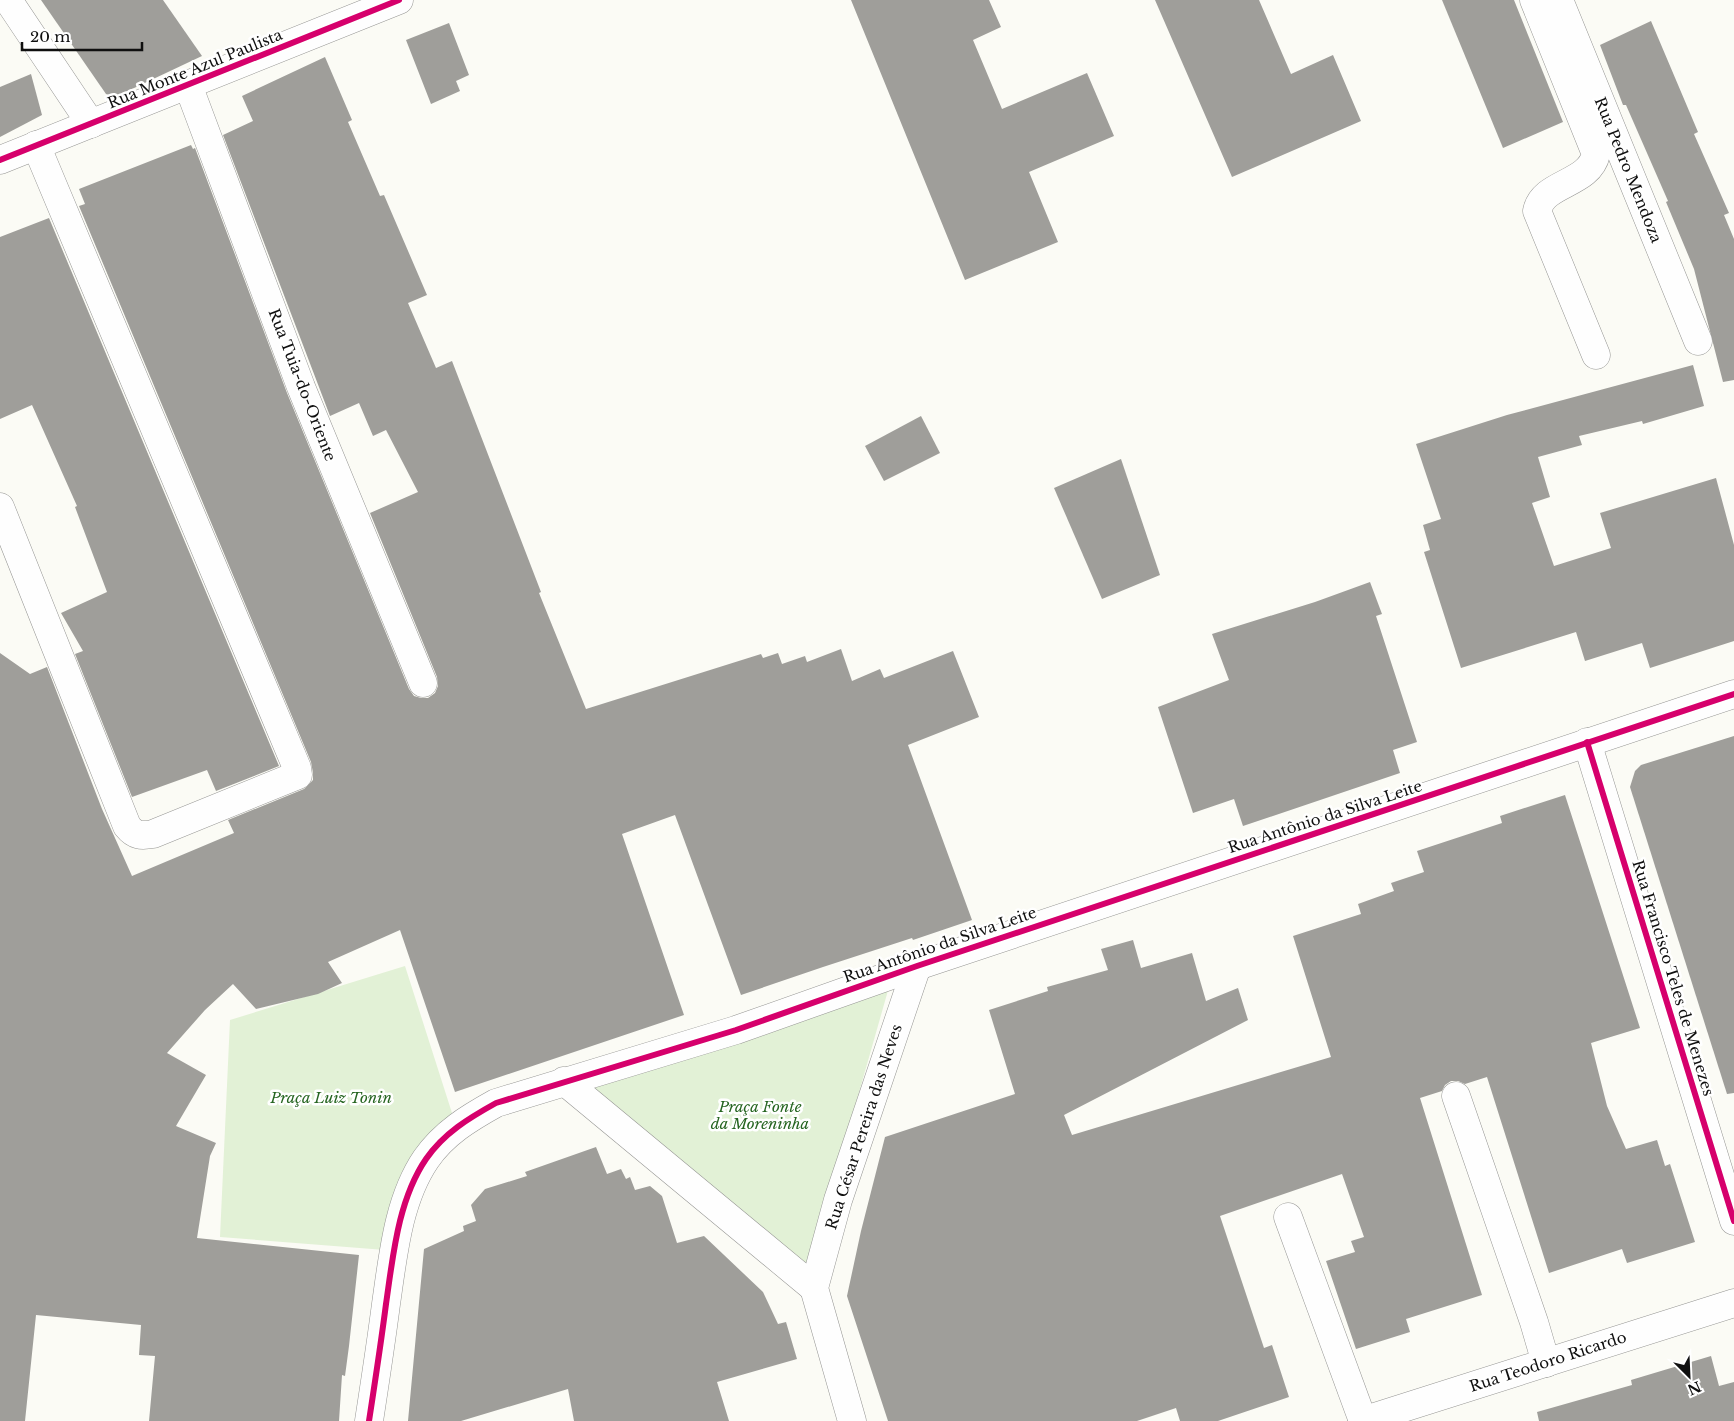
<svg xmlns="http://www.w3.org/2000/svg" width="1734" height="1421" viewBox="0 0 1734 1421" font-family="'Libre Baskerville',serif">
<rect width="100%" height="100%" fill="#fbfbf5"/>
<g fill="#e2f1d6">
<path d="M405 966 452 1113 428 1140 385 1250 220 1237 230 1020Z"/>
<path d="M891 980 807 1275 584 1080Z"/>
</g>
<g fill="#9f9e9a">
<path d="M41 0H163L202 56 115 97 106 94Z"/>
<path d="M851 0H989L1001 27 973 40 1002 109 1087 73 1114 136 1029 172 1058 242 965 280Z"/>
<path d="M1155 0H1259L1291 74 1333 55 1361 121 1232 177Z"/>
<path d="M1442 0H1514L1563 122 1503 148Z"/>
<path d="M1651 21 1698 132 1694 134 1729 213 1724 215 1734 239V380L1723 382 1694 269 1666 202 1668 201 1626 105H1623L1600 45Z"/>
<path d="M449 23 469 75 456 81 460 91 431 104 406 40Z"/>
<path d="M325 57 352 120 348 122 380 196 384 195 427 295 408 303 436 368 452 361 541 592 539 593 586 709 761 654 763 658 778 653 782 664 805 656 807 662 841 649 852 681 880 669 884 678 953 651 979 717 908 745 972 920 913 940 912 938 823 967 741 995 675 815 622 834 684 1015 455 1092 400 930 328 962 342 983 318 994 256 1009 233 984 205 1010 167 1053 206 1075 176 1126 216 1143 210 1156 197 1238 359 1255 349 1346 345 1376 342 1375 339 1421H149L155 1356 139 1355 141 1325 36 1315 25 1421H0V653L30 674 47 667 102 809 132 876 234 833 228 820 304 789 313 780V773L311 762 79 206 85 204 79 189 191 145 193 149 195 148 287 393 409 689 414 696 421 698H428L435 693 438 686 437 677 370 513 418 492 386 430 373 436 359 403 330 416 223 135 253 121 242 96Z"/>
<path d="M31 74 42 115 0 137V87Z"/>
<path d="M49 218 279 766 216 791 207 770 132 797 75 654 83 651 61 613 107 592 75 507 77 506 32 405 0 419V237Z"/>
<path d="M1693 365 1704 406 1643 424 1642 421 1579 436 1582 445 1538 457 1550 497 1532 503 1554 566 1611 548 1600 513 1716 478 1734 545V641L1650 668 1642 643 1585 661 1576 632 1461 668 1424 552 1430 550 1423 525 1441 519 1416 444 1507 415Z"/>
<path d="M921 416 940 453 884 481 865 446Z"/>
<path d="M1121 459 1160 575 1102 599 1054 488Z"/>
<path d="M1370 582 1382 614 1376 616 1417 742 1393 750 1400 773 1243 826 1234 799 1193 813 1158 707 1229 680 1212 634 1315 602Z"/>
<path d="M1734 736V1093L1727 1094 1630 787 1635 771 1641 765Z"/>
<path d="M1565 795 1640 1028 1591 1043 1607 1106 1626 1149 1657 1140 1665 1166 1670 1164 1695 1242 1627 1263 1622 1249 1549 1273 1487 1077 1465 1084 1458 1081H1451L1445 1085 1442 1091 1420 1098 1482 1295 1406 1319 1410 1332 1356 1349 1326 1261 1355 1252 1351 1241 1364 1237 1342 1174 1220 1216 1264 1348 1272 1345 1289 1397 1218 1421H1180L1176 1408 1137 1421H888L847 1296 861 1231 885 1137 1015 1094 989 1010 1048 991 1047 987 1108 970 1101 949 1133 940 1141 968 1192 953 1206 1001 1238 988 1248 1020 1064 1115 1072 1135 1331 1057 1293 936 1361 914 1358 904 1394 891 1391 883 1424 872 1417 851 1502 823 1500 816Z"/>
<path d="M596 1147 607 1174 621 1169 626 1179 630 1177 635 1190 650 1186 662 1196 677 1243 704 1236 763 1292 778 1324 786 1322 797 1359 717 1382 729 1421H574L568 1389 461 1421H408L424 1249 464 1231 463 1226 476 1221 471 1205 485 1189 527 1176 525 1172Z"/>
<path d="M1711 1356 1719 1386 1734 1382V1421H1539L1537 1412 1632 1385 1631 1380Z"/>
</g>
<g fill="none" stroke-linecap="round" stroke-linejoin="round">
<g stroke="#959593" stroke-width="29">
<g id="minor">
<path d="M8 0 91 124"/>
<path d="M1534 0 1596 154C1589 185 1543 182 1537 211L1596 355"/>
<path d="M1559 0 1698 341"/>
<path d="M188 85 301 387 423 683"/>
<path d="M0 160 399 0"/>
<path d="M0 507 127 826C135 836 141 836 153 834L298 775 297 768 36 145"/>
<path d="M1587 742 1734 1221"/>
<path d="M564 1081 814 1288"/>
<path d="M1456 1096 1534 1322 1546 1363"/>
<path d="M1288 1217 1363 1421"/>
<path d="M369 1421C375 1382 381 1343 386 1304 393 1256 398 1200 426 1159 444 1133 469 1118 496 1103L736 1030 917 966 1734 694"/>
<path d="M852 1421 814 1288 838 1200 917 966"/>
<path d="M1362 1421 1734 1303"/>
</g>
</g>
<use href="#minor" stroke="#fefefe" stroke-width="28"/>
<g stroke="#fff" stroke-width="9">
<g id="cycleway">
<path d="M0 160 399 0"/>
<path d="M1587 742 1734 1221"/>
<path d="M369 1421C375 1382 381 1343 386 1304 393 1256 398 1200 426 1159 444 1133 469 1118 496 1103L736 1030 917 966 1734 694"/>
</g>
</g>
<use href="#cycleway" stroke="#d6006c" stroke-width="6"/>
</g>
<g text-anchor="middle" stroke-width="5" stroke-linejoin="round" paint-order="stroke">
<g font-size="15" fill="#0f0f0f" stroke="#fff">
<text transform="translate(195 69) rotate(-22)" y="5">Rua Monte Azul Paulista</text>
<text transform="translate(1628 170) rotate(68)" y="5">Rua Pedro Mendoza</text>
<text transform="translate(302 385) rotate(69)" y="5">Rua Tuia-do-Oriente</text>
<text transform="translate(1325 817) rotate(-18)" y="5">Rua Antônio da Silva Leite</text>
<text transform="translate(940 945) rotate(-19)" y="5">Rua Antônio da Silva Leite</text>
<text transform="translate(1673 978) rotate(73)" y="5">Rua Francisco Teles de Menezes</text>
<text transform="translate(864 1127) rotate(-72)" y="5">Rua César Pereira das Neves</text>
<text transform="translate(1548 1362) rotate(-18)" y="5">Rua Teodoro Ricardo</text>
</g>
<g font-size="15" font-style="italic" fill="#266521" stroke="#fff">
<text x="331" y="1103">Praça Luiz Tonin</text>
<text x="760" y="1112">Praça Fonte<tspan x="760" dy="17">da Moreninha</tspan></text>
</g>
</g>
<g transform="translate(1689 1376) rotate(156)" stroke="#ffffff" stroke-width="4" paint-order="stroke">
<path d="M0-4L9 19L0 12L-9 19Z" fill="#0f0f0f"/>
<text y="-8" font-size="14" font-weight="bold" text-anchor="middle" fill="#0f0f0f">N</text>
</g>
<path d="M22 42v8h120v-8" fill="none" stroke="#0f0f0f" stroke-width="2.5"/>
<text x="30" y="42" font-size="15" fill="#0f0f0f" stroke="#ffffff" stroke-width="4" paint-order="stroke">20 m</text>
</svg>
